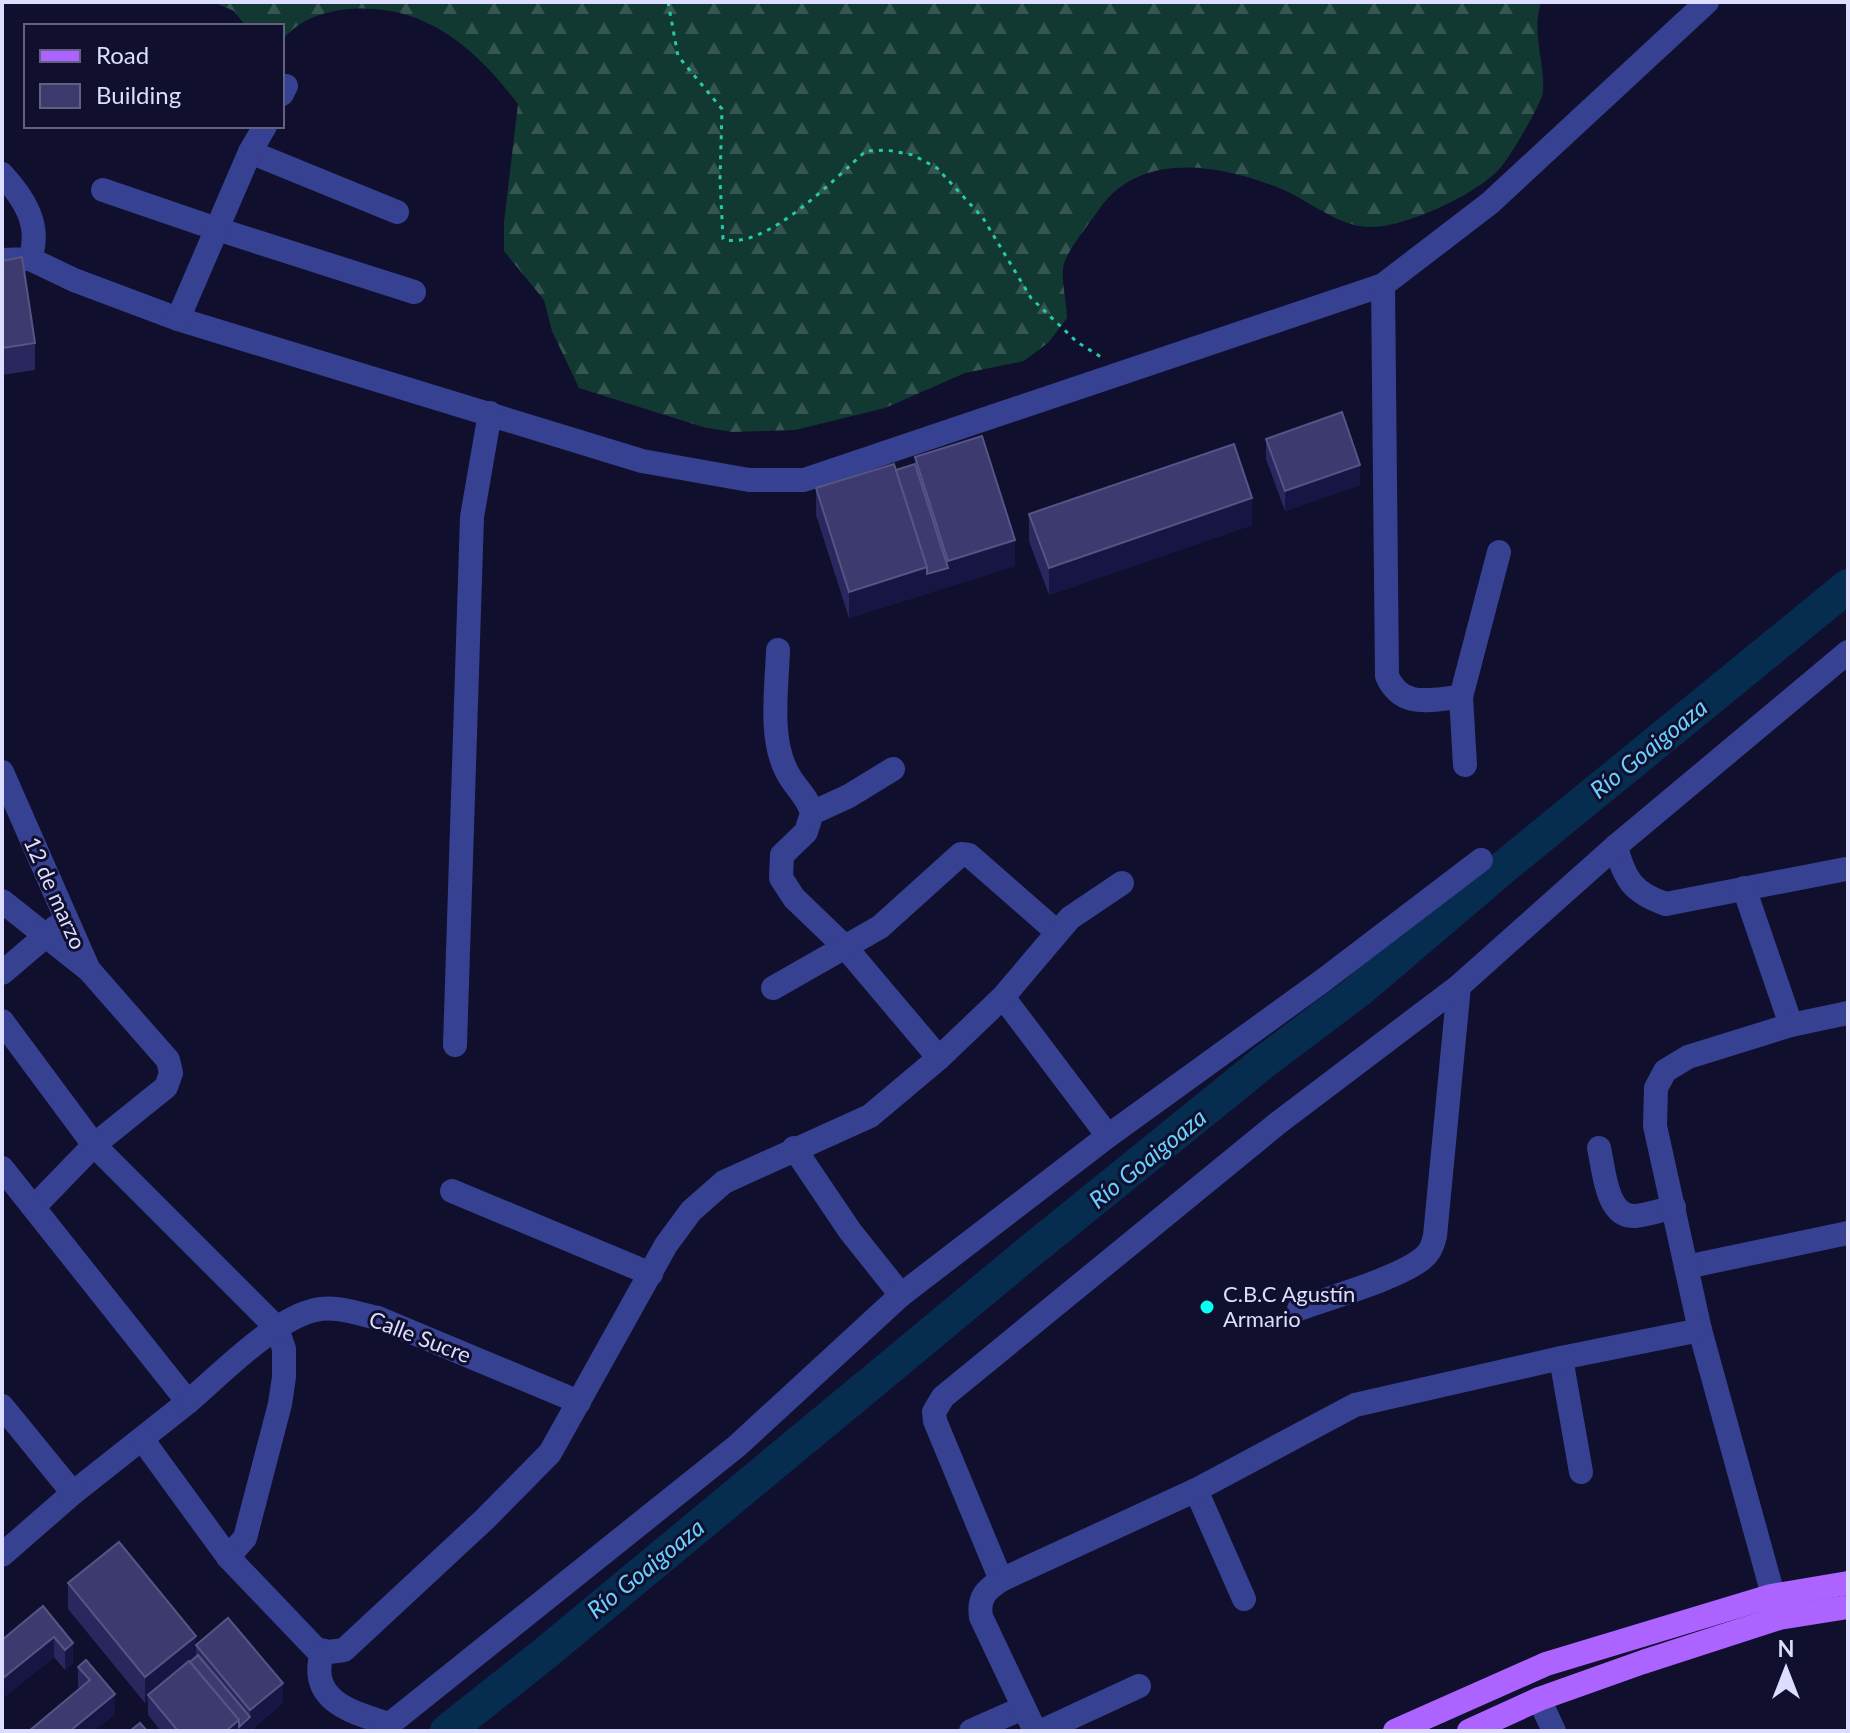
<svg xmlns="http://www.w3.org/2000/svg" width="1850" height="1733" viewBox="0 0 1850 1733" font-family="Lato,sans-serif">
<defs>
<pattern id="forest-firs" width="22" height="20" patternUnits="userSpaceOnUse" patternTransform="scale(2)"><rect width="22" height="20" fill="#123931"/><path d="M5 1l3.5 6h-7zM16 11l3.5 6h-7z" fill="#345550"/></pattern>
</defs>
<rect width="100%" height="100%" fill="#100f2e"/>
<path fill="url(#forest-firs)" d="M213 2H1541C1531 32 1545 62 1543 92 1543 101 1510 157 1502 166 1480 193 1408 226 1373 227 1340 228 1313 203 1284 190 1226 166 1143 148 1100 208 1092 220 1067 251 1064 264 1060 274 1067 305 1067 318L1049 342 1024 361 965 373 885 408 795 430 732 432 703 427 579 388 552 331 544 300 504 251V222L518 104C473 45 421 0 341 10 316 14 299 21 282 40V26H246L234 11Z"/>
<g fill="none" stroke-linecap="round" stroke-linejoin="round">
<path stroke="#062c50" stroke-width="34" d="M447 1731 543 1655 1023 1257 1265 1061 1358 991 1505 866 1848 586"/>
<path stroke="#25caa7" stroke-width="3" stroke-dasharray="4 6" stroke-linecap="butt" d="M668 2 678 56 722 109 720 180 723 239C765 252 836 177 866 151L887 150 913 155 937 168 983 218 1031 298 1077 342 1101 357"/>
<g stroke="#364191" stroke-width="24">
<path d="M282 94 286 86"/>
<path d="M250 152 397 212"/>
<path d="M2 174C24 198 42 225 30 259L2 260"/>
<path d="M103 190 217 229 414 292"/>
<path d="M30 259 74 280 178 319 642 461 749 480H804L1383 285 1490 203 1707 2"/>
<path d="M1383 285 1387 676C1402 710 1431 699 1461 697"/>
<path d="M178 319 250 152 265 126"/>
<path d="M778 650C777 687 769 736 786 770 793 786 808 796 812 813L806 832 782 855 781 878 794 898 846 948 939 1058"/>
<path d="M1465 765 1461 697 1499 552"/>
<path d="M2 772 88 968"/>
<path d="M812 813 849 796 893 769"/>
<path d="M1616 846C1624 879 1633 893 1666 904L1846 869"/>
<path d="M1744 888 1791 1025"/>
<path d="M2 901 89 970 168 1060 171 1073 166 1087 94 1145 34 1207"/>
<path d="M2 973 56 927"/>
<path d="M773 988 880 927 961 854 969 855 1057 932"/>
<path d="M1003 997 1108 1136"/>
<path d="M2 1021 94 1145 277 1328 284 1349V1377L280 1404 245 1538 228 1557"/>
<path d="M455 1045 472 517 490 413"/>
<path d="M794 1148 850 1231 901 1295"/>
<path d="M1599 1148C1604 1169 1606 1218 1635 1216 1648 1215 1661 1210 1674 1207"/>
<path d="M2 1168 188 1402 73 1493 2 1555"/>
<path d="M452 1191 651 1274"/>
<path d="M1686 1267 1848 1233"/>
<path d="M1299 1309C1328 1298 1402 1277 1423 1258 1430 1253 1433 1245 1435 1236L1459 986"/>
<path d="M1561 1358 1581 1472"/>
<path d="M188 1402C221 1374 274 1319 315 1310 335 1305 359 1314 378 1318L579 1402"/>
<path d="M2 1406 73 1493"/>
<path d="M142 1439 228 1557 316 1649 329 1652 344 1650 485 1519 550 1453 666 1245 691 1211 724 1182 870 1116 939 1058 1003 997 1070 918 1122 883"/>
<path d="M1196 1490 1244 1599"/>
<path d="M1001 1580 935 1421 934 1412 943 1397 1278 1123 1459 986 1616 846 1848 652"/>
<path d="M1778 1613 1700 1330 1655 1126 1656 1088 1665 1071 1688 1057 1791 1025 1848 1013"/>
<path d="M322 1652C308 1701 351 1712 389 1724"/>
<path d="M1539 1699 1554 1731"/>
<path d="M381 1731 737 1446 901 1295 1108 1136 1321 982 1481 860"/>
<path d="M971 1731 1023 1708"/>
<path d="M1035 1731 981 1617C978 1597 986 1590 1001 1580L1196 1490 1355 1405 1561 1358 1700 1330"/>
<path d="M1042 1731 1139 1686"/>
</g>
<g stroke="#ad63ff" stroke-width="24">
<path d="M1395 1731 1546 1664 1771 1596 1848 1583"/>
<path d="M1469 1731 1539 1699 1643 1662 1779 1618 1848 1607"/>
</g>
</g>
<g fill="#29275d">
<path d="M2 261 35 343V370L2 375Z"/>
<path d="M1266 439 1360 485 1285 511 1266 459Z"/>
<path d="M915 457 1015 566 849 618 816 515V488L896 470 915 464Z"/>
<path d="M1029 514 1252 525 1049 595 1029 541Z"/>
<path d="M68 1583 196 1645 283 1703 250 1731H161L148 1715V1701L145 1703 68 1609Z"/>
<path d="M43 1606 73 1663 65 1670 54 1657 2 1699V1640Z"/>
<path d="M86 1660 115 1714 94 1731H29L80 1689 78 1687V1667Z"/>
</g>
<g fill="#171543">
<path d="M1360 465V485L1285 511V491Z"/>
<path d="M1252 498V525L1049 595V568Z"/>
<path d="M1015 540V566L849 618V592L927 567 948 568V561Z"/>
<path d="M196 1636V1662L148 1695V1701L145 1703V1677Z"/>
<path d="M54 1637V1657L2 1699V1679Z"/>
<path d="M73 1643V1663L65 1670V1650Z"/>
<path d="M283 1683V1703L250 1730 226 1731 239 1720 250 1717V1710Z"/>
<path d="M115 1694V1714L94 1731H70Z"/>
</g>
<g fill="#3d3a6f" stroke="#565485" stroke-width="2">
<path d="M22 257 35 343 2 348V261Z"/>
<path d="M1342 412 1360 465 1285 491 1266 439Z"/>
<path d="M982 436 1015 540 948 561 915 457Z"/>
<path d="M1234 444 1252 498 1049 568 1029 514Z"/>
<path d="M894 464 927 567 849 592 816 488Z"/>
<path d="M915 464 948 568 927 574V567L896 470Z"/>
<path d="M119 1542 196 1636 145 1677 68 1583Z"/>
<path d="M43 1606 73 1643 65 1650 54 1637 2 1679V1640Z"/>
<path d="M228 1618 283 1683 250 1710 196 1645Z"/>
<path d="M198 1655 250 1717 239 1727V1720L190 1662Z"/>
<path d="M86 1660 115 1694 70 1731H29L90 1680 78 1667Z"/>
<path d="M189 1661 239 1720 226 1731H178L148 1695Z"/>
<path d="M140 1723 147 1731H130Z"/>
</g>
<circle fill="#08fff2" stroke="#100f2e" stroke-width="3" cx="1207" cy="1307" r="8"/>
<g text-anchor="middle" stroke-width="6" stroke-linejoin="round" paint-order="stroke">
<g font-size="22" fill="#dcddff" stroke="#100f2e">
<text transform="translate(55 893) rotate(66)" y="8">12 de marzo</text>
<text transform="translate(420 1337) rotate(21)" y="8">Calle Sucre</text>
</g>
<g font-size="22" fill="#dcddff" stroke="#100f2e" text-anchor="start">
<text x="1223" y="1302">C.B.C Agustín<tspan x="1223" dy="25">Armario</tspan></text>
</g>
<g font-size="24" font-style="italic" fill="#6ad1ff" stroke="#100f2e">
<text transform="translate(1649 749) rotate(-39)" y="8">Río Goaigoaza</text>
<text transform="translate(1148 1159) rotate(-39)" y="8">Río Goaigoaza</text>
<text transform="translate(646 1569) rotate(-39)" y="8">Río Goaigoaza</text>
</g>
</g>
<rect width="1850" height="1733" fill="none" stroke="#dcddff" stroke-width="8"/>
<rect x="24" y="24" width="260" height="104" fill="#100f2e" stroke="#626182" stroke-width="2"/>
<rect x="40" y="50" width="40" height="12" fill="#ad63ff" stroke="#626182" stroke-width="2"/>
<text x="96" y="64" font-size="24" fill="#dcddff">Road</text>
<rect x="40" y="84" width="40" height="24" fill="#3d3a6f" stroke="#626182" stroke-width="2"/>
<text x="96" y="104" font-size="24" fill="#dcddff">Building</text>
<g transform="translate(1786 1669)" stroke="#100f2e" stroke-width="6" paint-order="stroke">
<path d="M0-6L14 30L0 20L-14 30Z" fill="#dcddff"/>
<text y="-12" font-size="22" font-weight="bold" text-anchor="middle" fill="#dcddff">N</text>
</g>
</svg>
